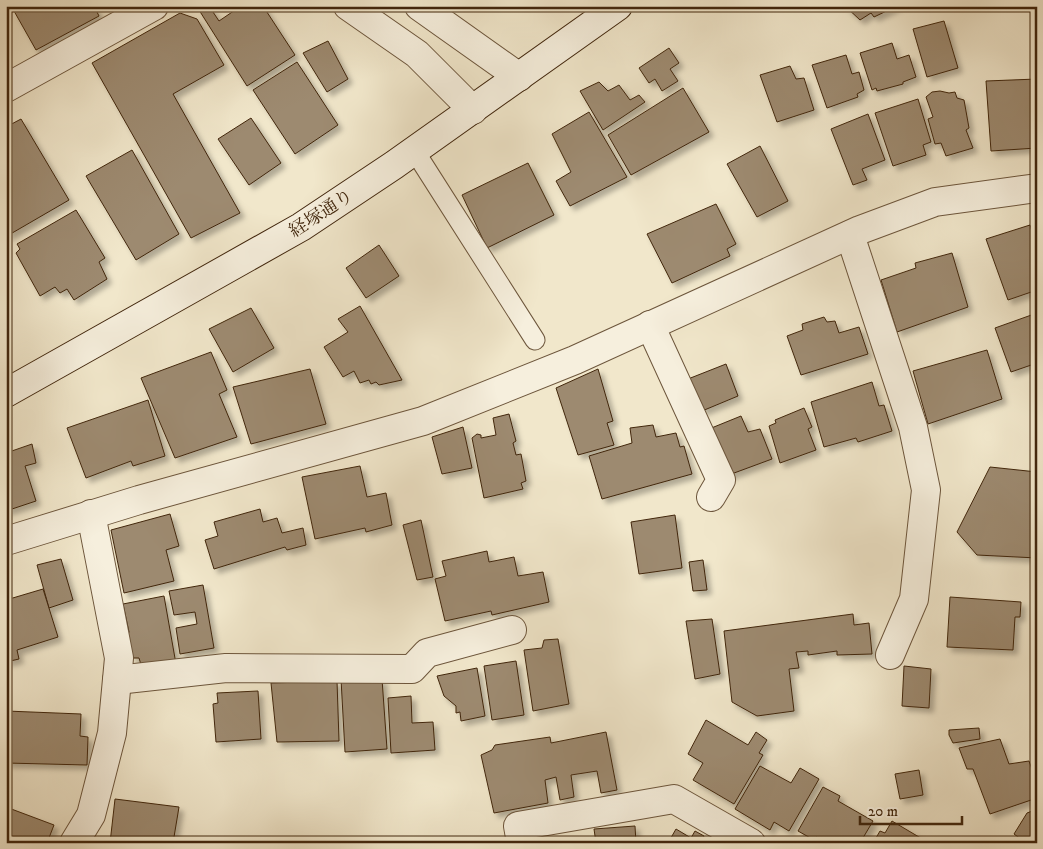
<svg xmlns="http://www.w3.org/2000/svg" width="1043" height="849" viewBox="0 0 1043 849" font-family="'IM FELL DW Pica','Noto Serif JP',serif">
<defs>
<filter id="shadow"><feDropShadow dx="4.5" dy="4.5" stdDeviation="2.5" flood-color="#0004"/></filter>
</defs>
<rect width="100%" height="100%" fill="#f1e7cb"/>
<filter id="stains"><feTurbulence type="fractalNoise" baseFrequency=".004" numOctaves="4"/><feColorMatrix values="0 0 0 0 .2 0 0 0 0 .09 0 0 0 0 .02 0 0 0 .5 -.17"/></filter>
<radialGradient id="worn" r=".72"><stop offset=".6" stop-color="#630" stop-opacity="0"/><stop offset="1" stop-color="#630" stop-opacity=".3"/></radialGradient>
<g fill="#9d8a70" stroke="#41260d" filter="url(#shadow)">
<path d="M21 6H94L99 16 36 50 14 11Z"/>
<path d="M209 6 219 21 241 6H263L295 55 247 86 199 10 202 6Z"/>
<path d="M845 6H897L874 17 871 13 860 20Z"/>
<path d="M180 13 197 19 224 65 173 94 240 213 191 238 92 63Z"/>
<path d="M944 21 958 68 927 77 913 29Z"/>
<path d="M328 41 348 79 327 92 303 53Z"/>
<path d="M892 43 897 59 909 55 916 77 903 82V84L877 91 876 88 872 90 860 53Z"/>
<path d="M669 48 679 63 670 69 678 81 662 91 655 79 649 83 639 68Z"/>
<path d="M846 55 852 74 859 72 864 90 857 94 858 97 827 108 812 65Z"/>
<path d="M297 62 338 125 295 154 253 90Z"/>
<path d="M790 66 796 79 804 78 814 110 777 122 760 75Z"/>
<path d="M1037 79V148L991 151 986 81Z"/>
<path d="M599 82 608 91 619 85 630 100 639 95 645 102 603 130 580 91Z"/>
<path d="M683 88 709 132 631 175 608 135Z"/>
<path d="M940 91 949 93 955 92 957 98 964 100 969 128 966 130 973 148 946 156 941 143 935 144 928 119 933 117 926 97 932 92Z"/>
<path d="M918 99 931 142 923 145 926 155 893 166 875 113Z"/>
<path d="M589 112 627 177 570 206 556 181 571 172 552 134Z"/>
<path d="M868 114 885 160 862 169 867 180 853 185 831 129Z"/>
<path d="M251 118 281 163 249 185 218 139Z"/>
<path d="M21 119 69 200 7 236 6 127Z"/>
<path d="M760 146 788 201 757 217 727 164Z"/>
<path d="M132 150 179 234 136 260 86 176Z"/>
<path d="M528 163 554 215 487 248 462 195Z"/>
<path d="M716 204 736 244 727 249 730 256 672 283 647 234Z"/>
<path d="M76 210 105 258 99 262 107 279 74 300 67 289 60 293 55 287 40 296 16 253 20 249 17 244Z"/>
<path d="M1030 225 1037 248V290L1008 300 986 239Z"/>
<path d="M379 245 399 276 366 298 346 268Z"/>
<path d="M952 253 968 307 897 332 881 280 916 268 915 263Z"/>
<path d="M360 306 402 380 379 385 376 382 371 384 369 380 360 383 354 371 343 377 324 347 348 332 338 319Z"/>
<path d="M251 308 274 348 233 372 209 329Z"/>
<path d="M1037 313V363L1011 372 995 328Z"/>
<path d="M824 317 827 322 835 321 839 333 859 327 868 354 801 375 787 336 803 330 802 324Z"/>
<path d="M987 350 1002 399 928 424 913 371Z"/>
<path d="M211 352 227 390 219 394 237 437 175 458 141 378Z"/>
<path d="M726 364 738 396 702 411 688 379Z"/>
<path d="M310 369 326 424 251 444 233 387Z"/>
<path d="M598 369 613 421 607 423 614 445 578 455 556 388Z"/>
<path d="M872 382 879 406 884 405 892 431 858 442 856 438 824 447 811 402Z"/>
<path d="M148 400 165 456 133 466 131 461 86 478 67 428Z"/>
<path d="M804 408 812 427 808 429 816 450 780 463 769 426 776 423 775 420Z"/>
<path d="M509 414 516 441 513 443 516 455 521 454 526 481 521 483 523 489 484 498 472 438 477 434 481 435V438L496 435 493 418Z"/>
<path d="M741 416 748 432 760 429 772 459 726 476 709 429Z"/>
<path d="M653 425 656 437 676 433 680 447 684 446 692 474 602 499 589 456 632 443 630 428Z"/>
<path d="M463 427 472 468 442 474 432 437Z"/>
<path d="M32 444 36 463 25 466 36 501 6 511V453Z"/>
<path d="M360 466 367 497 386 493 392 525 366 532 365 528 315 539 302 477Z"/>
<path d="M990 467 1037 472 1035 507H1037V558L977 555 957 532Z"/>
<path d="M260 509 263 522 277 518 282 533 303 528 306 545 287 550 285 547 214 569 205 540 218 536 214 522Z"/>
<path d="M170 514 179 546 166 550 174 581 124 593 111 530Z"/>
<path d="M675 515 682 568 639 574 631 522Z"/>
<path d="M421 520 433 577 417 580 403 525Z"/>
<path d="M487 551 489 562 514 557 518 576 543 572 549 602 492 615 491 611 445 621 435 579 446 576 442 561Z"/>
<path d="M61 559 73 600 49 608 37 565Z"/>
<path d="M703 560 707 590 693 591 689 562Z"/>
<path d="M203 585 214 648 180 654 176 628 197 624 195 612 174 615 169 591Z"/>
<path d="M43 589 58 637 17 650 19 659 6 662V600Z"/>
<path d="M164 596 176 664 142 668 139 658H133L127 636 129 632 123 604Z"/>
<path d="M950 597 1021 602 1020 617H1015L1013 650 947 647Z"/>
<path d="M853 614 854 625 869 623 872 654 837 655V651L808 655V651L796 652 799 668 789 669 794 711 757 716 732 702 724 631Z"/>
<path d="M712 619 720 674 695 679 686 621Z"/>
<path d="M558 639 569 704 533 711 524 650 542 648 544 640Z"/>
<path d="M516 661 524 715 492 720 484 666Z"/>
<path d="M904 666 931 669 929 708 902 706Z"/>
<path d="M477 668 485 716 461 721 460 712 456 713V706L444 696 437 676Z"/>
<path d="M341 679H382L387 749 345 752Z"/>
<path d="M337 681 339 741 277 742 271 683Z"/>
<path d="M258 691 261 739 216 742 213 704 218 703 217 693Z"/>
<path d="M411 696 412 723 433 722 435 750 391 753 388 698Z"/>
<path d="M6 711 81 714 80 736 88 737 87 765 6 763Z"/>
<path d="M706 720 748 745 756 732 767 740 759 753 763 755 734 804 693 780 703 763 688 754Z"/>
<path d="M979 728 980 739 953 743 949 735V730Z"/>
<path d="M606 732 617 790 601 793 597 771 571 775 574 797 560 800 556 777 545 780 548 803 494 813 481 755 492 750 495 745 550 737 551 743Z"/>
<path d="M1000 739 1009 764 1029 761 1037 783V798L990 814 973 769H967L959 748Z"/>
<path d="M760 766 791 783 800 768 819 779 789 831 774 822 770 830 735 809Z"/>
<path d="M919 770 923 795 900 799 895 774Z"/>
<path d="M823 787 840 796 838 801 873 821 860 843H826L816 837 814 840 798 831Z"/>
<path d="M115 799 179 807 173 843H110Z"/>
<path d="M6 807 54 825 47 843H6Z"/>
<path d="M1035 810 1037 811V843H1026L1014 834 1027 813Z"/>
<path d="M892 821 924 840 923 843H873L880 831 885 833Z"/>
<path d="M635 826 636 843H596L594 829Z"/>
<path d="M676 829 691 838 695 831 704 836 701 843H668Z"/>
</g>
<g fill="none" stroke-linecap="round" stroke-linejoin="round">
<g stroke="#6d563c" stroke-width="21">
<path id="service" d="M414 150 535 340"/>
</g>
<g stroke="#6d563c" stroke-width="30">
<g id="minor">
<path d="M6 88 154 6"/>
<path d="M850 235 913 427 926 490 914 599 890 655"/>
<path d="M650 325 721 480 711 497"/>
<path d="M6 541 139 500 423 421 575 360 860 230 935 202 1037 188"/>
<path d="M117 680 226 668 412 669 427 653 512 630"/>
<path d="M74 843 91 815 112 733 119 658 91 514"/>
<path d="M521 843 518 826 674 799 751 843"/>
</g>
</g>
<g stroke="#6d563c" stroke-width="30">
<g id="tertiary">
<path d="M348 6 417 54 473 110"/>
<path d="M419 6 519 77"/>
</g>
</g>
<g stroke="#41260d" stroke-width="30">
<path id="secondary" d="M6 393 301 227 394 165 618 6"/>
</g>
<use href="#service" stroke="#f6efdd" stroke-width="19"/>
<use href="#minor" stroke="#f6efdd" stroke-width="28"/>
<use href="#tertiary" stroke="#f6efdd" stroke-width="28"/>
<use href="#secondary" stroke="#f6efdd" stroke-width="28"/>
</g>
<g text-anchor="middle" stroke-width="4" stroke-linejoin="round" paint-order="stroke">
<g font-size="18" fill="#41260d" stroke="#f6efdd">
<text transform="translate(321 213) rotate(-33)" y="6">経塚通り</text>
</g>
</g>
<rect width="1043" height="849" fill="none" stroke="#f1e7cb" stroke-width="25"/>
<rect x="8" y="8" width="1028" height="834" fill="none" stroke="#41260d" stroke-width="2.5"/>
<rect x="12" y="12" width="1018" height="824" fill="none" stroke="#41260d"/>
<path d="M860 816v8h102v-8" fill="none" stroke="#41260d" stroke-width="2.5"/>
<text x="868" y="816" font-size="15" fill="#41260d" stroke="#f6efdd" stroke-width="4" paint-order="stroke">20 m</text>
<rect width="100%" height="100%" filter="url(#stains)"/>
<rect width="100%" height="100%" fill="url(#worn)"/>
</svg>
